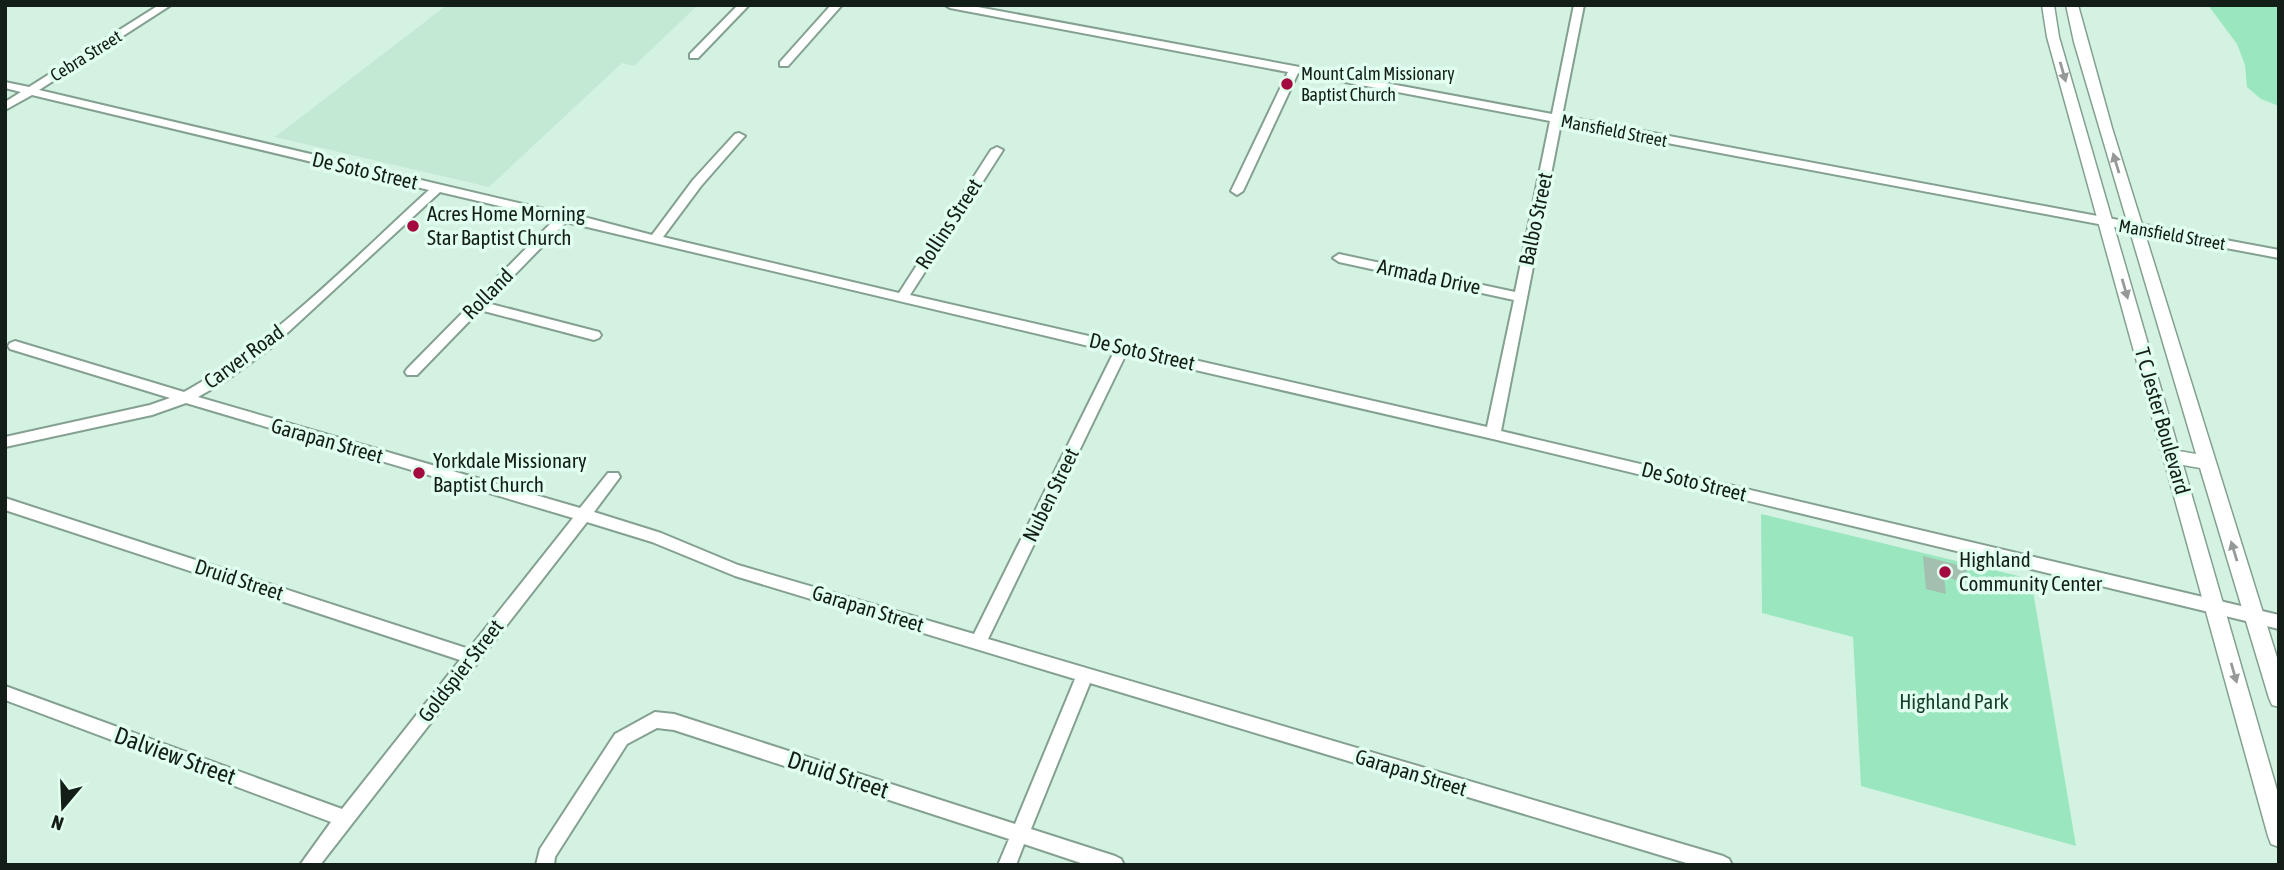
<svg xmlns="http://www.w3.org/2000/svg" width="2284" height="870" viewBox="0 0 2284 870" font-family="'Asap Condensed',sans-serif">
<rect width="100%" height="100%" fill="#d4f2e1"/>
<path fill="#c3e8d3" d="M447 5H698L634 66 622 63 489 187 275 137Z"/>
<g fill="#9ae7bf">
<path d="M2208 5H2279V106L2261 99 2247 87 2245 65 2237 44Z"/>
<path d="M1761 514 2031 579 2076 846 1861 786 1853 637 1762 613Z"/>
</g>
<path fill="#a3bfaf" d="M1923 556 1966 567 1968 583 1944 577 1946 594 1926 589Z"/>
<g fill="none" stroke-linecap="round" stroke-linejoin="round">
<g stroke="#84a090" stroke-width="4">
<g id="minor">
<path d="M159 5H171L39 90 561 213 565 212 652 235 693 180 735 134 739 133 745 136 743 138 701 186 663 237 899 293 991 150 997 147 1003 150 910 295 1119 343 1123 342 1129 345 1487 427 1514 300 1339 262 1333 258 1339 254 1515 292 1550 121 1298 73 1243 191 1237 195 1231 191 1288 72 950 8 945 5H967L1552 114 1574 5H1584L1562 116 2279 250V258L1561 123 1501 431 2279 615V629L1493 439 1126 354 988 639 1723 856 1729 859 1732 865H1693L1090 683 1031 829 1115 856 1121 859 1124 865H1087L1024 844 1016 865H998L1009 839 674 730 657 728 627 744 555 857 554 865H536L540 849 615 734 655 712 674 714 1015 824 1075 679 735 576 652 542 587 522 320 865H300L331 822 5 700V686L342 809 460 660 5 510V498L469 649 573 518 186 403 152 415 5 447V437L150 405 170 398 10 349 8 346 10 343 15 341 184 392C274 342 353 259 429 190L32 95 5 110V102L21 92 5 88V82L29 87ZM440 192 555 219 407 369 405 372 407 375H417L480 310 594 340 599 338 601 335 599 332 487 303 566 222 1114 352 974 634 738 565 661 533 594 512 620 477 618 473H608L580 508 198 397 224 382 272 347Z"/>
<path d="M738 5H749L698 58H690V54Z"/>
<path d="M831 5H842L788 66H780V62Z"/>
</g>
</g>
<g stroke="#84a090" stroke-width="3">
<path id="major" d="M2042 5H2054L2059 37 2179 451 2196 454 2074 42 2066 5H2078L2112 128 2279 664V707L2272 705 2269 698 2200 468 2183 465 2279 797V847L2271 844 2268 836 2047 37Z"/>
</g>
<use href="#minor" fill="#fff" fill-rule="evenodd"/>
<use href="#major" fill="#fff" fill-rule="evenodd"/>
</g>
<defs><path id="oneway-solid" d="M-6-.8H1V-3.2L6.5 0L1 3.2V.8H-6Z" transform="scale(1.75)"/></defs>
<g fill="#959a98">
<use href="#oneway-solid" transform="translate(2063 72) rotate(74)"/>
<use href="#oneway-solid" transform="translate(2116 163) rotate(-107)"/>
<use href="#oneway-solid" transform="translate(2125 289) rotate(74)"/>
<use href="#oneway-solid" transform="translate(2234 551) rotate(-107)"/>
<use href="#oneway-solid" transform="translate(2234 673) rotate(74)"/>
</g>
<g fill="#a4093f" stroke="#e1ffee" stroke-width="2.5">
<circle cx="1287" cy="84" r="7"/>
<circle cx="413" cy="226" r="7"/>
<circle cx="419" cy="473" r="7"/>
<circle cx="1945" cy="572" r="7"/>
</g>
<g text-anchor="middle" stroke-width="7" stroke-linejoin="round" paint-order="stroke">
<g font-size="18" fill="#141e19" stroke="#e1ffee">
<text transform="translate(86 56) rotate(-32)" y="6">Cebra Street</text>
<text transform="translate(1614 131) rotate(11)" y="6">Mansfield Street</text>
<text transform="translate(2172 235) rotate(10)" y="6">Mansfield Street</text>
</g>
<g font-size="18" fill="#141e19" stroke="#e1ffee" text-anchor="start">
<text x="1301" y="80">Mount Calm Missionary<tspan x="1301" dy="21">Baptist Church</tspan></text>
</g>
<g font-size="21" fill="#141e19" stroke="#e1ffee">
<text transform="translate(365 171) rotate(13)" y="7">De Soto Street</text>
<text transform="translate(1536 219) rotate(-78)" y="7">Balbo Street</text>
<text transform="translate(949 224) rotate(-57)" y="7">Rollins Street</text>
<text transform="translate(1429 277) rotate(12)" y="7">Armada Drive</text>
<text transform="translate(488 294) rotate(-45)" y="7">Rolland</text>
<text transform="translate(1142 352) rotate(13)" y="7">De Soto Street</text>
<text transform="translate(244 357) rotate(-36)" y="7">Carver Road</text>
<text transform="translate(2162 421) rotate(74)" y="7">T C Jester Boulevard</text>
<text transform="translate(327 441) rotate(16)" y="7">Garapan Street</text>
<text transform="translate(1694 482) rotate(14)" y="7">De Soto Street</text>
<text transform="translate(1051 495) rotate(-64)" y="7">Nuben Street</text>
<text transform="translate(239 580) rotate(18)" y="7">Druid Street</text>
<text transform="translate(868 609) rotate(17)" y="7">Garapan Street</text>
<text transform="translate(461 671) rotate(-52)" y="7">Goldspier Street</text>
<text transform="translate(1411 773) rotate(17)" y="7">Garapan Street</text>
</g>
<g font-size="21" fill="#141e19" stroke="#e1ffee" text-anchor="start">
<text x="427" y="221">Acres Home Morning<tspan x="427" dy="24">Star Baptist Church</tspan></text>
<text x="433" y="468">Yorkdale Missionary<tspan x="433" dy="24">Baptist Church</tspan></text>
<text x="1959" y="567">Highland<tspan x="1959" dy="24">Community Center</tspan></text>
</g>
<g font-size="21" fill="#143d2a" stroke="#e1ffee">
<text x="1954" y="709">Highland Park</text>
</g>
<g font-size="24" fill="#141e19" stroke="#e1ffee">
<text transform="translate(175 756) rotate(20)" y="8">Dalview Street</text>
<text transform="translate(838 775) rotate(18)" y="8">Druid Street</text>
</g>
</g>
<rect width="2284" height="870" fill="none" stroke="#141e19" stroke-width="14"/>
<g transform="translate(63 807) rotate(199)" stroke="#e1ffee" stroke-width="5" paint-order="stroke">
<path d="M0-5L12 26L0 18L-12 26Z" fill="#141e19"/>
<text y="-10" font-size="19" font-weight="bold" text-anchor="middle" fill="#141e19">N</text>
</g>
</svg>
